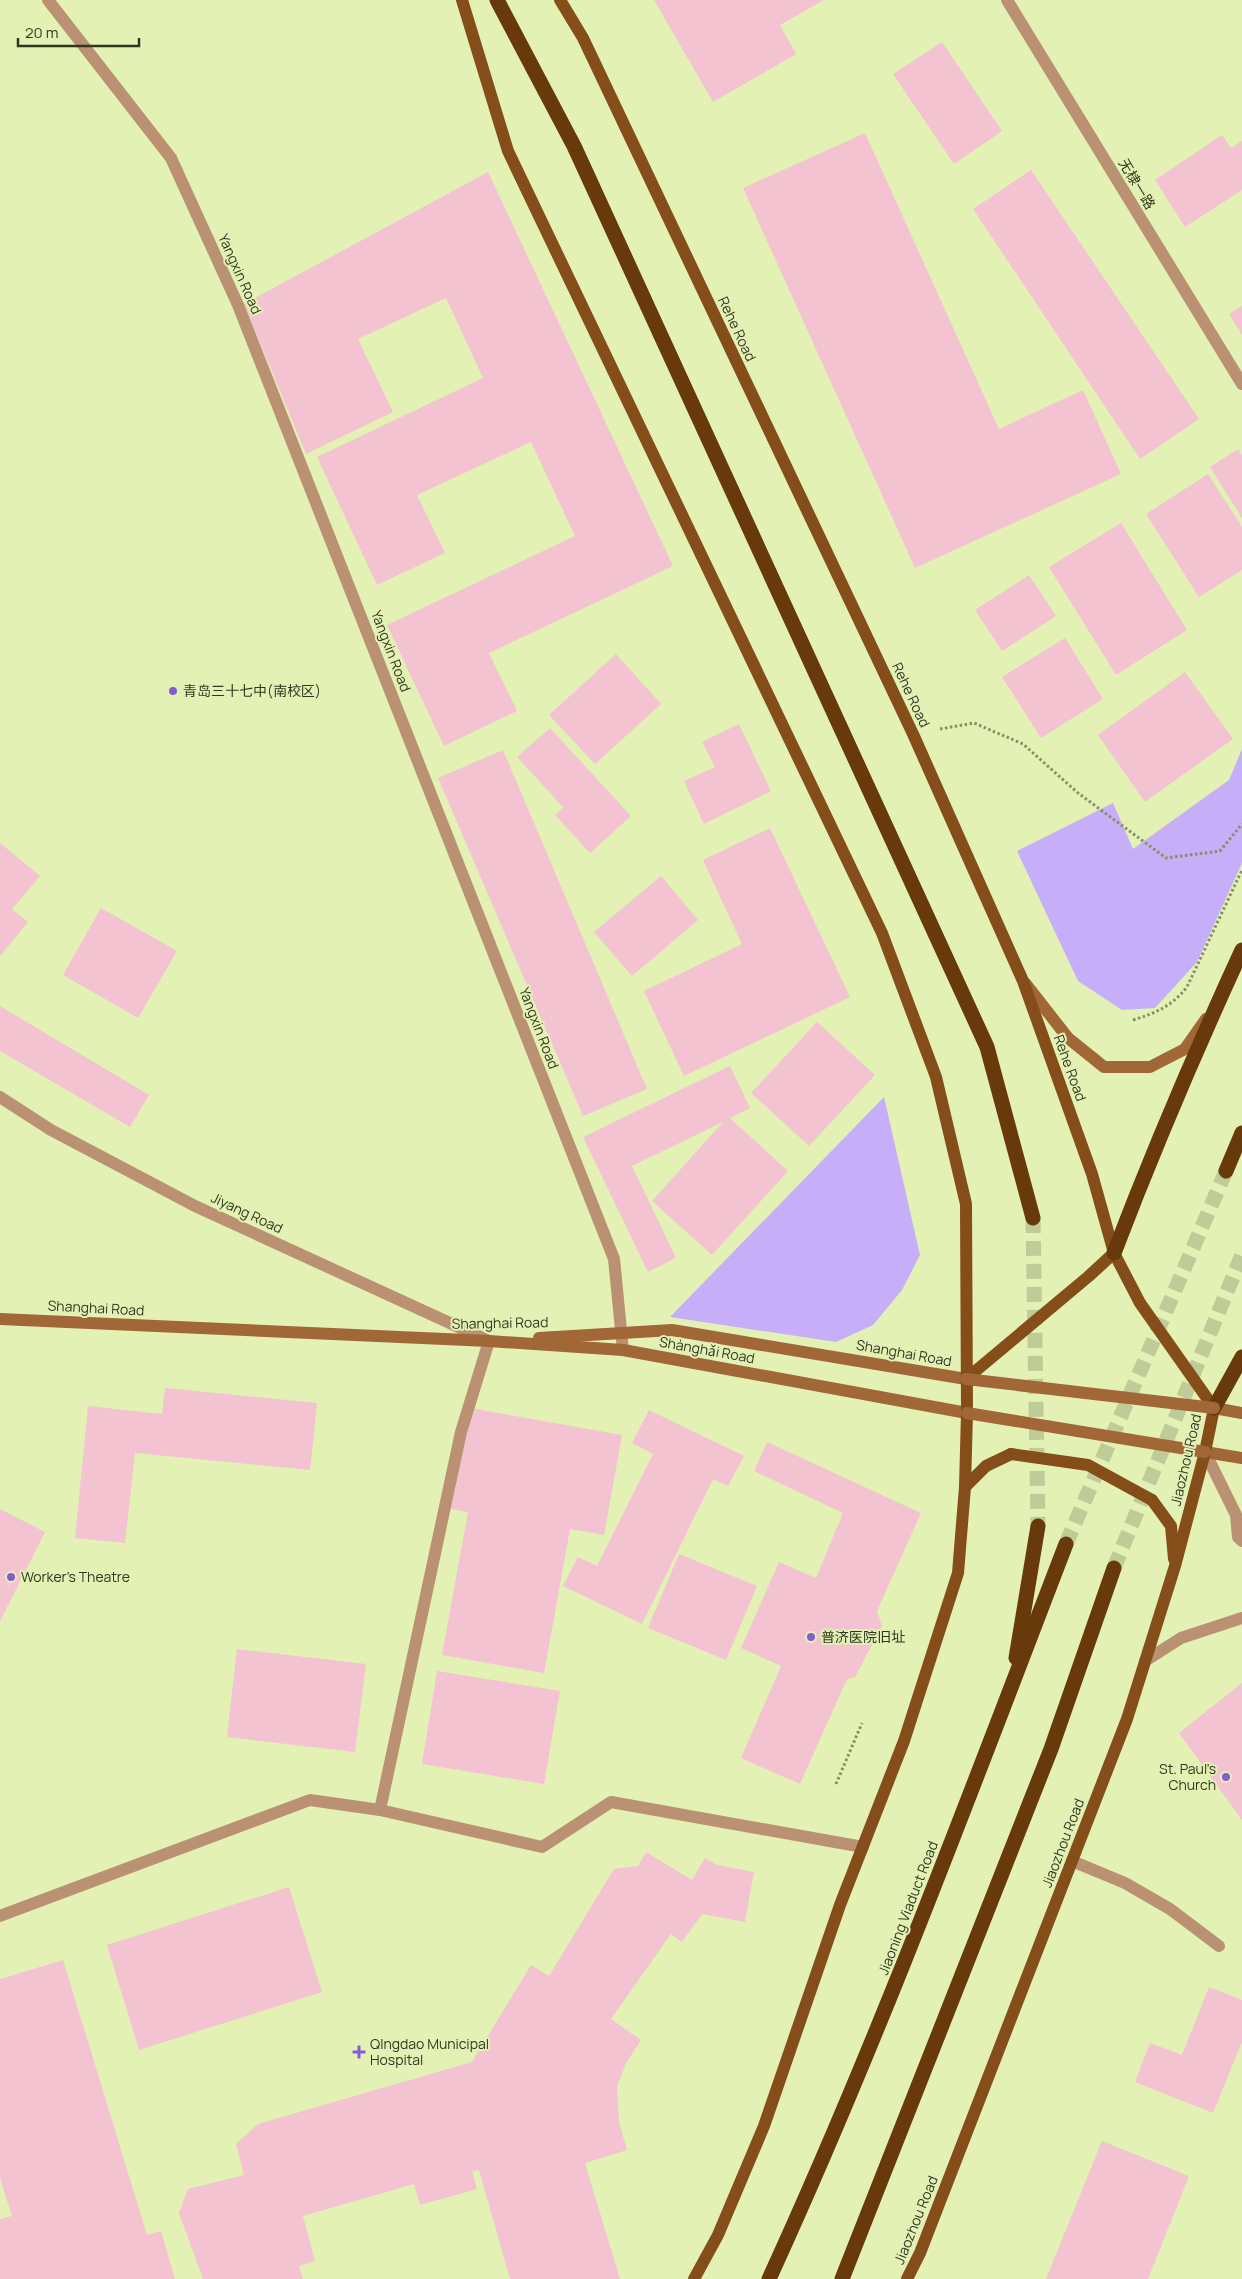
<svg xmlns="http://www.w3.org/2000/svg" width="1242" height="2279" viewBox="0 0 1242 2279" font-family="Manrope,'Noto Sans SC',sans-serif">
<rect width="100%" height="100%" fill="#e3f1b5"/>
<g fill="#c6aef8">
<path d="M1242 749V863L1197 962 1155 1008 1122 1010 1078 981 1017 851 1113 803 1133 849 1229 780Z"/>
<path d="M884 1097 920 1255 902 1290 873 1325 836 1342 670 1317Z"/>
</g>
<g fill="#f3c3d1">
<path d="M654 0H824L780 25 796 54 713 102Z"/>
<path d="M942 42 1002 131 954 164 893 74Z"/>
<path d="M865 133 999 429 1083 390 1121 474 915 568 743 188Z"/>
<path d="M1222 135 1231 148 1242 141V190L1185 227 1155 180Z"/>
<path d="M1031 170 1199 419 1140 459 973 209Z"/>
<path d="M488 172 673 566 489 653 517 711 444 746 387 625 575 536 531 442 417 495 445 553 377 585 317 457 483 378 446 298 358 339 393 412 306 454 244 304Z"/>
<path d="M1242 306V335L1229 314Z"/>
<path d="M1238 449 1242 456V518L1210 467Z"/>
<path d="M1208 474 1242 527V570L1199 597 1146 514Z"/>
<path d="M1121 523 1187 630 1116 675 1049 567Z"/>
<path d="M1029 575 1056 616 1002 651 975 610Z"/>
<path d="M1065 638 1103 699 1041 738 1002 677Z"/>
<path d="M616 654 661 704 595 764 549 715Z"/>
<path d="M1185 672 1233 739 1145 802 1098 735Z"/>
<path d="M739 724 771 791 704 824 684 781 715 767 702 742Z"/>
<path d="M550 728 631 816 590 853 555 815 563 807 517 757Z"/>
<path d="M503 750 647 1089 583 1116 438 778Z"/>
<path d="M770 828 850 997 684 1076 644 991 742 944 703 860Z"/>
<path d="M0 843 40 876 12 909 28 922 0 956Z"/>
<path d="M661 876 698 920 632 976 594 932Z"/>
<path d="M101 908 177 951 138 1018 63 975Z"/>
<path d="M0 1006 149 1095 130 1127 0 1051Z"/>
<path d="M817 1022 875 1075 809 1146 751 1093Z"/>
<path d="M730 1066 750 1108 730 1118 788 1171 712 1255 652 1201 723 1122 632 1166 676 1258 648 1272 583 1137Z"/>
<path d="M165 1388 317 1403 310 1470 135 1453 125 1543 75 1538 88 1406 162 1414Z"/>
<path d="M470 1408 622 1435 604 1535 570 1529 544 1673 442 1655 468 1512 451 1509Z"/>
<path d="M649 1410 744 1456 728 1486 713 1479 642 1624 563 1586 578 1557 597 1566 653 1454 632 1443Z"/>
<path d="M767 1442 921 1513 877 1611 882 1626 855 1677 847 1679 800 1784 741 1758 781 1666 741 1648 779 1562 816 1578 843 1513 754 1471Z"/>
<path d="M0 1509 45 1532 0 1621Z"/>
<path d="M679 1554 757 1586 726 1660 648 1628Z"/>
<path d="M237 1649 366 1664 355 1752 227 1737Z"/>
<path d="M437 1671 560 1691 544 1784 422 1764Z"/>
<path d="M1242 1683V1820L1179 1733Z"/>
<path d="M646 1852 692 1880 705 1858 717 1865 754 1872 745 1922 702 1914 682 1942 671 1934 611 2019 641 2040 626 2063 617 2087 619 2122 627 2150 585 2163 620 2279H510L479 2170 472 2171 477 2189 420 2205 414 2184 303 2216 315 2261 299 2266 303 2279H203L179 2213 188 2189 244 2175 236 2144 258 2124 472 2062 531 1965 549 1976 614 1869 638 1866Z"/>
<path d="M289 1887 322 1992 139 2050 107 1945Z"/>
<path d="M63 1960 147 2235 161 2231 175 2279H0V2219L12 2216 0 2178V1979Z"/>
<path d="M1209 1987 1242 2000V2042L1213 2113 1135 2082 1150 2043 1182 2055Z"/>
<path d="M1102 2141 1189 2176 1148 2279H1046Z"/>
</g>
<g fill="none" stroke-linecap="round" stroke-linejoin="round">
<g stroke="#bfcc97" stroke-width="15" stroke-dasharray="15 8" stroke-linecap="butt">
<path d="M1033 1218 1038 1526"/>
<path d="M1066 1544 1226 1171"/>
<path d="M1114 1568 1242 1255"/>
</g>
<g stroke="#869066" stroke-width="3" stroke-dasharray="2.5 2.5" stroke-linecap="butt">
<path d="M940 729 974 723 1023 744 1078 793 1166 858 1220 851 1242 824"/>
<path d="M1133 1020C1156 1013 1172 1006 1187 987L1242 870"/>
<path d="M836 1784 862 1723"/>
</g>
<g stroke="#ba9273" stroke-width="12">
<path d="M489 1341 461 1432 380 1810 542 1847 611 1802 863 1847"/>
<path d="M1072 1861 1125 1883 1170 1909 1219 1946"/>
<path d="M0 1916 310 1800 380 1810"/>
</g>
<g stroke="#ba9273" stroke-width="12">
<path d="M48 0 171 158 238 305 614 1259 623 1350"/>
<path d="M1007 0 1242 384"/>
<path d="M0 1097 51 1130 195 1206 489 1341"/>
<path d="M1205 1452 1236 1515 1238 1537 1242 1541"/>
<path d="M1145 1661 1181 1638 1242 1618"/>
</g>
<g stroke="#a16737" stroke-width="12">
<path d="M1025 983 1068 1038 1104 1067H1150L1185 1049 1206 1019"/>
<path d="M0 1319 489 1341 623 1350 967 1413"/>
<path d="M539 1338 672 1330 966 1379"/>
<path d="M1214 1408 1242 1413"/>
<path d="M1205 1452 1242 1458"/>
</g>
<g stroke="#844d1a" stroke-width="12">
<path d="M462 0 508 151 882 933 936 1077 966 1204 967 1413 965 1487 958 1573 904 1741 840 1905 764 2126 718 2235 694 2279"/>
<path d="M560 0 583 38 913 734 1023 981 1092 1174 1114 1253 1140 1303 1214 1408 1205 1452 1175 1566 1127 1719 920 2253 907 2279"/>
<path d="M966 1379 1089 1276 1114 1253"/>
<path d="M965 1487 986 1466 1011 1454"/>
<path d="M1152 1500 1171 1526 1174 1559"/>
</g>
<g stroke="#68390b" stroke-width="15">
<path d="M497 0 574 146 987 1047 1033 1218"/>
<path d="M1226 1171 1242 1133"/>
<path d="M1114 1253C1153 1151 1196 1050 1242 950"/>
<path d="M1214 1408 1242 1357"/>
<path d="M1016 1658 1038 1526"/>
<path d="M769 2279C879 2039 971 1791 1066 1544"/>
<path d="M842 2279 1051 1749 1114 1568"/>
</g>
<g stroke="#a16737" stroke-width="12">
<path d="M966 1379 1214 1408"/>
<path d="M967 1413 1205 1452"/>
</g>
<path stroke="#844d1a" stroke-width="12" d="M1011 1454 1088 1465 1152 1500"/>
</g>
<g fill="#8959d2" stroke="#e3f1b5" stroke-width="2">
<circle cx="173" cy="691" r="5"/>
<circle cx="11" cy="1577" r="5"/>
<circle cx="811" cy="1637" r="5"/>
<circle cx="1226" cy="1777" r="5"/>
<path d="M356.5 2044.5h5v5h5v5h-5v5h-5v-5h-5v-5h5z"/>
</g>
<g text-anchor="middle" stroke-width="4" stroke-linejoin="round" paint-order="stroke">
<g font-size="14" fill="#31371f" stroke="#e3f1b5">
<text transform="translate(1137 184) rotate(59)" y="5">无棣一路</text>
<text transform="translate(240 274) rotate(66)" y="5">Yangxin Road</text>
<text transform="translate(737 329) rotate(65)" y="5">Rehe Road</text>
<text transform="translate(391 651) rotate(69)" y="5">Yangxin Road</text>
<text transform="translate(911 695) rotate(65)" y="5">Rehe Road</text>
<text transform="translate(539 1028) rotate(69)" y="5">Yangxin Road</text>
<text transform="translate(1070 1068) rotate(70)" y="5">Rehe Road</text>
<text transform="translate(247 1213) rotate(25)" y="5">Jiyang Road</text>
<text transform="translate(96 1308) rotate(3)" y="5">Shanghai Road</text>
<text transform="translate(500 1323) rotate(-1)" y="5">Shanghai Road</text>
<text transform="translate(707 1350) rotate(10)" y="5">Shànghǎi Road</text>
<text transform="translate(904 1353) rotate(10)" y="5">Shanghai Road</text>
<text transform="translate(1186 1460) rotate(-77)" y="5">Jiaozhou Road</text>
<text transform="translate(1063 1843) rotate(-69)" y="5">Jiaozhou Road</text>
<text transform="translate(908 1908) rotate(-69)" y="5">Jiaoning Viaduct Road</text>
<text transform="translate(916 2220) rotate(-68)" y="5">Jiaozhou Road</text>
</g>
<g font-size="14" fill="#31371f" stroke="#e3f1b5" text-anchor="start">
<text x="183" y="696">青岛三十七中(南校区)</text>
<text x="21" y="1582">Worker's Theatre</text>
<text x="821" y="1642">普济医院旧址</text>
<text x="1216" y="1774" text-anchor="end">St. Paul's<tspan x="1216" dy="16">Church</tspan></text>
<text x="370" y="2049">QIngdao Municipal<tspan x="370" dy="16">Hospital</tspan></text>
</g>
</g>
<path d="M18 38v8h121v-8" fill="none" stroke="#31371f" stroke-width="2.5"/>
<text x="25" y="38" font-size="15" fill="#31371f" stroke="#e3f1b5" stroke-width="4" paint-order="stroke">20 m</text>
</svg>
